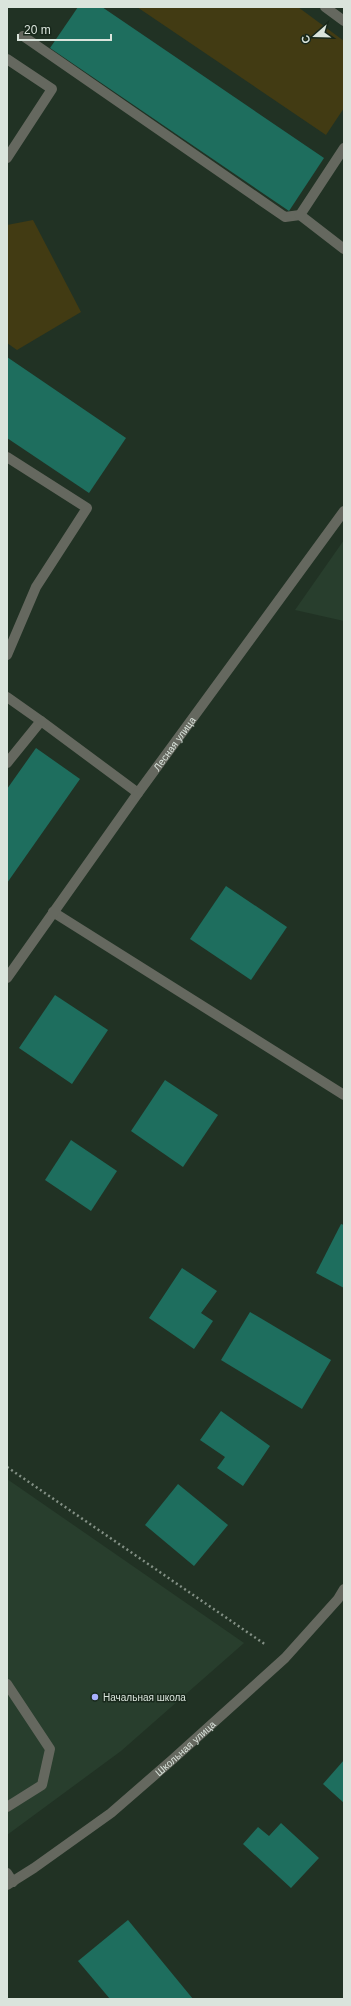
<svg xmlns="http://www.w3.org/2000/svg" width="351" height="2006" viewBox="0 0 351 2006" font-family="Helvetica,sans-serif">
<rect width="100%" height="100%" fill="#213224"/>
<g fill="#283e2d">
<path d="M344 539V621L295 610 344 540Z"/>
<path d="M7 1479 244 1643 121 1751 7 1835Z"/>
</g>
<g fill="#423b13">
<path d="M137 7H298L344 41V108L326 135Z"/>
<path d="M33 220 81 312 17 350 7 343V225Z"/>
</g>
<g fill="#1e6e5e">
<path d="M78 7H102L324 158 289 211 50 48Z"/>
<path d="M7 357 126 438 89 493 7 438Z"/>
<path d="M36 748 80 779 7 883V789Z"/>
<path d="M226 886 287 927 251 980 190 939Z"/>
<path d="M55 995 108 1030 72 1084 19 1048Z"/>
<path d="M165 1080 218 1115 183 1167 131 1131Z"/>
<path d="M71 1140 117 1171 91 1211 45 1180Z"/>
<path d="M341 1224 344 1225V1288L316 1273Z"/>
<path d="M182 1268 217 1291 201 1313 213 1321 194 1349 149 1318Z"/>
<path d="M250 1312 331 1360 302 1409 221 1360Z"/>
<path d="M221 1411 270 1446 243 1486 217 1468 225 1457 200 1440Z"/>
<path d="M178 1484 228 1525 194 1566 145 1525Z"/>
<path d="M344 1760V1803L323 1784Z"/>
<path d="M281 1823 319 1858 291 1888 243 1844 258 1827 269 1836Z"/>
<path d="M128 1920 193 1999H110L78 1961Z"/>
</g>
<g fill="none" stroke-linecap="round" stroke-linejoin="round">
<path stroke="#839085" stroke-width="2.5" stroke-dasharray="2 3" stroke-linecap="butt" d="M7 1467 266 1645"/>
<g stroke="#65685f" stroke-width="10">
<path d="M23 36 285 217 300 215"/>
<path d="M7 59 52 89 7 158"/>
<path d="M344 148 300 215 344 249"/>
<path d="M7 457 87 508 36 587 7 655"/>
<path d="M7 697 41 721"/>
<path d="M7 763 41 721 138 793"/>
<path d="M53 912 344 1095"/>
<path d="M7 1684 50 1749 42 1785 7 1807"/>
<path d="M7 1873 13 1882"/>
</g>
<g stroke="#65685f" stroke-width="10">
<path d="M325 7 344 21"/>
<path id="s1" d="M7 978 138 793 344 511"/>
<path id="s2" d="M7 1885 34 1868 111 1813 172 1760 285 1658 338 1599 344 1589"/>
</g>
</g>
<circle fill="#a8b0fc" stroke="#18281b" stroke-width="1.5" cx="95" cy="1697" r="4"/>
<g text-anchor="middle" stroke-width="3" stroke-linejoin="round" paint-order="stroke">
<g font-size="10" fill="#dae4dc" stroke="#18281b">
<text dy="4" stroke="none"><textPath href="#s1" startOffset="288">Лесная улица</textPath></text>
<text dy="4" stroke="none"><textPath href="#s2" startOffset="225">Школьная улица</textPath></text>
</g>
<g font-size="10" fill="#dae4dc" stroke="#18281b" text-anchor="start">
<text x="103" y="1701">Начальная школа</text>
</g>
</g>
<rect width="351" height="2006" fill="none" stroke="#dae4dc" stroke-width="16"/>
<g transform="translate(315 36) rotate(250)" stroke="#18281b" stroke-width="3" paint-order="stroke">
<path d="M0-3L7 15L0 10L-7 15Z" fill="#dae4dc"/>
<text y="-6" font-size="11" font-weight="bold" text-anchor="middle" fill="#dae4dc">С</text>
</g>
<path d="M18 34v6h93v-6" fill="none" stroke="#dae4dc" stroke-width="2"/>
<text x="24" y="34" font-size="12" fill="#dae4dc" stroke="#18281b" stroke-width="3" paint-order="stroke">20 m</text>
</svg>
